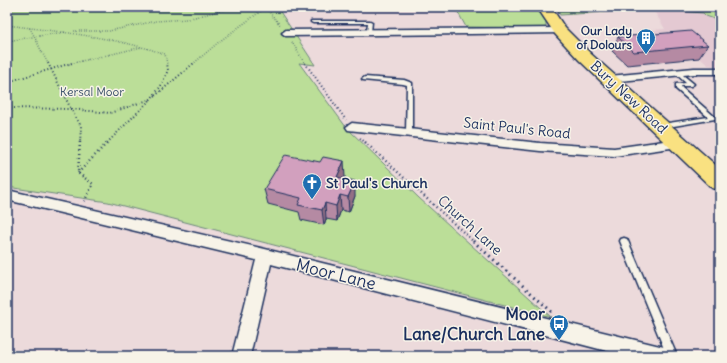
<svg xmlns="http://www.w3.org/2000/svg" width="727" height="363" viewBox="0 0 727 363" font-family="Delius,sans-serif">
<rect width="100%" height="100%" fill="#ecdadb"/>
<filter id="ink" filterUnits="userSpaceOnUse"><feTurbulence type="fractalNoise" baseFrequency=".025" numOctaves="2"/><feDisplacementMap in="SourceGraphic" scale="8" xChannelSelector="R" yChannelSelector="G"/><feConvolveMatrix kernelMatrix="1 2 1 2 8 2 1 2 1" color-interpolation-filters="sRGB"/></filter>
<g filter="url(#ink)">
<path fill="#e4c9d2" d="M653 9 703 13 706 16 720 21V67L708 65 680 42 646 39 638 31 665 29Z"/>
<g fill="#bbde98" stroke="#6b867b">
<path d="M7 7H277L315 65 299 63 346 127 419 198 551 317 108 202 7 187Z"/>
<path d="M455 7H537L546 22V28L466 27Z"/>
<path d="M557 7H720V21L706 16 703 13 653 9 560 15Z"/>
</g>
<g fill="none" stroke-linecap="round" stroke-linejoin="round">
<g stroke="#1b2f5e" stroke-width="3">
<g id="lane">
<path d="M311 21H370L372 22 371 32 369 33 367 32 368 23H313L311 22Z"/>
<path d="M678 71 694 84 691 86H681L682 88 715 117 716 118 715 119 662 128 660 127 659 126 660 125 662 124 708 117 676 89V84L686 83 676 74V72Z"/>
<path d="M365 77 404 80 412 83V132L411 133 409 134 406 132 407 85 403 84 363 80 362 79Z"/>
<path d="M624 238 627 239 628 241 677 356H667L620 241 621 239Z"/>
</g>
</g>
<g stroke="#1b2f5e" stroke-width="3">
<g id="street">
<path d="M560 28 563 29V33L286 36 282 33 286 30Z"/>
<path d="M694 68H720V74H694L609 82 604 79 609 76Z"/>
<path d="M352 123 540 143 614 148 678 139 684 143 678 147 614 156 540 151 348 130 346 127Z"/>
<path d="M7 190 265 249 664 347 670 350 673 356H626L271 264 250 356H232L256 260 7 200Z"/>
</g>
</g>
<g stroke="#1b2f5e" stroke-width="3">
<path id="highway" d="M537 7H551L565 28 591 54 720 169V190L712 188 579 60 555 34Z"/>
</g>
<g stroke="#1b2f5e" stroke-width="1.5" stroke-dasharray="0.5 2" stroke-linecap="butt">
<path d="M265 7 281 26"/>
<path d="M7 25C61 32 114 37 165 54L167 64"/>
<path d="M30 28 48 64"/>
<path d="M74 31H109L156 21 187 19 235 7"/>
<path d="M7 41 65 32"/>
<path d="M292 42 305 64"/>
<path d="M69 64 142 47"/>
<path d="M193 64 220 41 265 8"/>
</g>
<g stroke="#1b2f5e" stroke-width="2" stroke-dasharray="1 2.5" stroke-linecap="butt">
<path d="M48 63 71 109 110 113 151 99 161 86 168 70 167 63"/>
<path d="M305 63 346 120"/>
<path d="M7 82 72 63"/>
<path d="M155 96 194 63"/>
<path d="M7 108 71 109 81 126 80 143"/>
<path d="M360 138 366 143"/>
<path d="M107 143 150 100"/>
</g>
<g stroke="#1b2f5e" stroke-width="2.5" stroke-dasharray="1 3" stroke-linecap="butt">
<path d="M80 142 78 173 93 184 84 202"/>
<path d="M365 142 474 242"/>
<path d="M78 173 108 142"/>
</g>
<path stroke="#1b2f5e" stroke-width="3" stroke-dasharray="1.5 4" stroke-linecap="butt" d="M473 241 552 312"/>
<use href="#lane" fill="#f7f3e8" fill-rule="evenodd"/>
<use href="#street" fill="#f7f3e8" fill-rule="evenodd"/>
<use href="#highway" fill="#f9e181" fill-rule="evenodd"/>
</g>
<g fill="#b58aa3" stroke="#1b2f5e">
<path d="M618 37 708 45 699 58 627 65 612 51Z"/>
<path d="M345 177 344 179 355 196 349 212 341 210 337 221 326 219 324 225 301 220 299 212 268 204 264 189Z"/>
</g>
<g fill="#937085" stroke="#1b2f5e">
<path d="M344 161 345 177 338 193 337 177Z"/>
<path d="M355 181V196L349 212 348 197Z"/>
<path d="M340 195 341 210 337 221 336 206Z"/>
<path d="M325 203 326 219 324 225 322 210Z"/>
</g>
<g fill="#d2a0be" stroke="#1b2f5e">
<path d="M691 31 708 45 634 52 618 37Z"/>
<path d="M285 155 320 162 323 157 344 161 337 177 355 181 348 197 340 195 336 206 325 203 322 210 298 205 301 198 264 189Z"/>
</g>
</g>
<defs>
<g id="building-pin" transform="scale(1)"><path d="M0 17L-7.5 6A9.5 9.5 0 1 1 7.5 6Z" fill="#1f6fb2" stroke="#f7f3e8"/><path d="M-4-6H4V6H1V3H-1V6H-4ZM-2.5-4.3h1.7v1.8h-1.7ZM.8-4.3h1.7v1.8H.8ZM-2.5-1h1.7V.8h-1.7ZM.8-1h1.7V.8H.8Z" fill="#fff"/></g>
<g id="church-pin" transform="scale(1)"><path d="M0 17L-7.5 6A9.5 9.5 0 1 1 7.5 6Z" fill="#1f6fb2" stroke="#f7f3e8"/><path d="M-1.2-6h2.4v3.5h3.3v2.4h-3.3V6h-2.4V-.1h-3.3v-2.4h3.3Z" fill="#fff"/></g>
<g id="bus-pin" transform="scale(1)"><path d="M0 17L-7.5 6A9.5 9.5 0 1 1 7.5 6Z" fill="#1f6fb2" stroke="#f7f3e8"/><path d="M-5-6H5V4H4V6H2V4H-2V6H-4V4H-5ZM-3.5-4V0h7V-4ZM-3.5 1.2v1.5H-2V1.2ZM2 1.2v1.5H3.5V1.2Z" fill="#fff"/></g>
</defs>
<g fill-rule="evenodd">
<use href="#building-pin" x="646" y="38"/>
<use href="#church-pin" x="312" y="183"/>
<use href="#bus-pin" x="559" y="324"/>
</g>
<g text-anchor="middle" stroke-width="3" stroke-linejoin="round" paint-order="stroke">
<g font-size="12" font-weight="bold" fill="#1b2f5e" stroke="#f7f3e8" text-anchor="end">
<text x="632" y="35">Our Lady<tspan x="632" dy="14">of Dolours</tspan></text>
</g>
<g font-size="12" fill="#3b526a" stroke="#f7f3e8">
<text x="92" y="96">Kersal Moor</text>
</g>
<g font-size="14" fill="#1b2f5e" stroke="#f7f3e8">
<text transform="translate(629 97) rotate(43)" y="5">Bury New Road</text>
<text transform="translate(517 128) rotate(6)" y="5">Saint Paul's Road</text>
<text transform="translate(470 225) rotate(42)" y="5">Church Lane</text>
</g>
<g font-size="14" font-weight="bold" fill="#1b2f5e" stroke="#f7f3e8" text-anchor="start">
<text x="326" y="188">St Paul's Church</text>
</g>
<g font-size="17" fill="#1b2f5e" stroke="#f7f3e8">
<text transform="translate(336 274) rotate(14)" y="6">Moor Lane</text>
</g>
<g font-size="17" font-weight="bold" fill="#1b2f5e" stroke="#f7f3e8" text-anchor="end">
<text x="545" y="320">Moor<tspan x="545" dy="20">Lane/Church Lane</tspan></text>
</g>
</g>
<rect width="727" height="363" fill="none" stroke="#f7f3e8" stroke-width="24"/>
<rect x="12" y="12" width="703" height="339" fill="none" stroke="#1b2f5e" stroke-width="1.5" filter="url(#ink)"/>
</svg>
